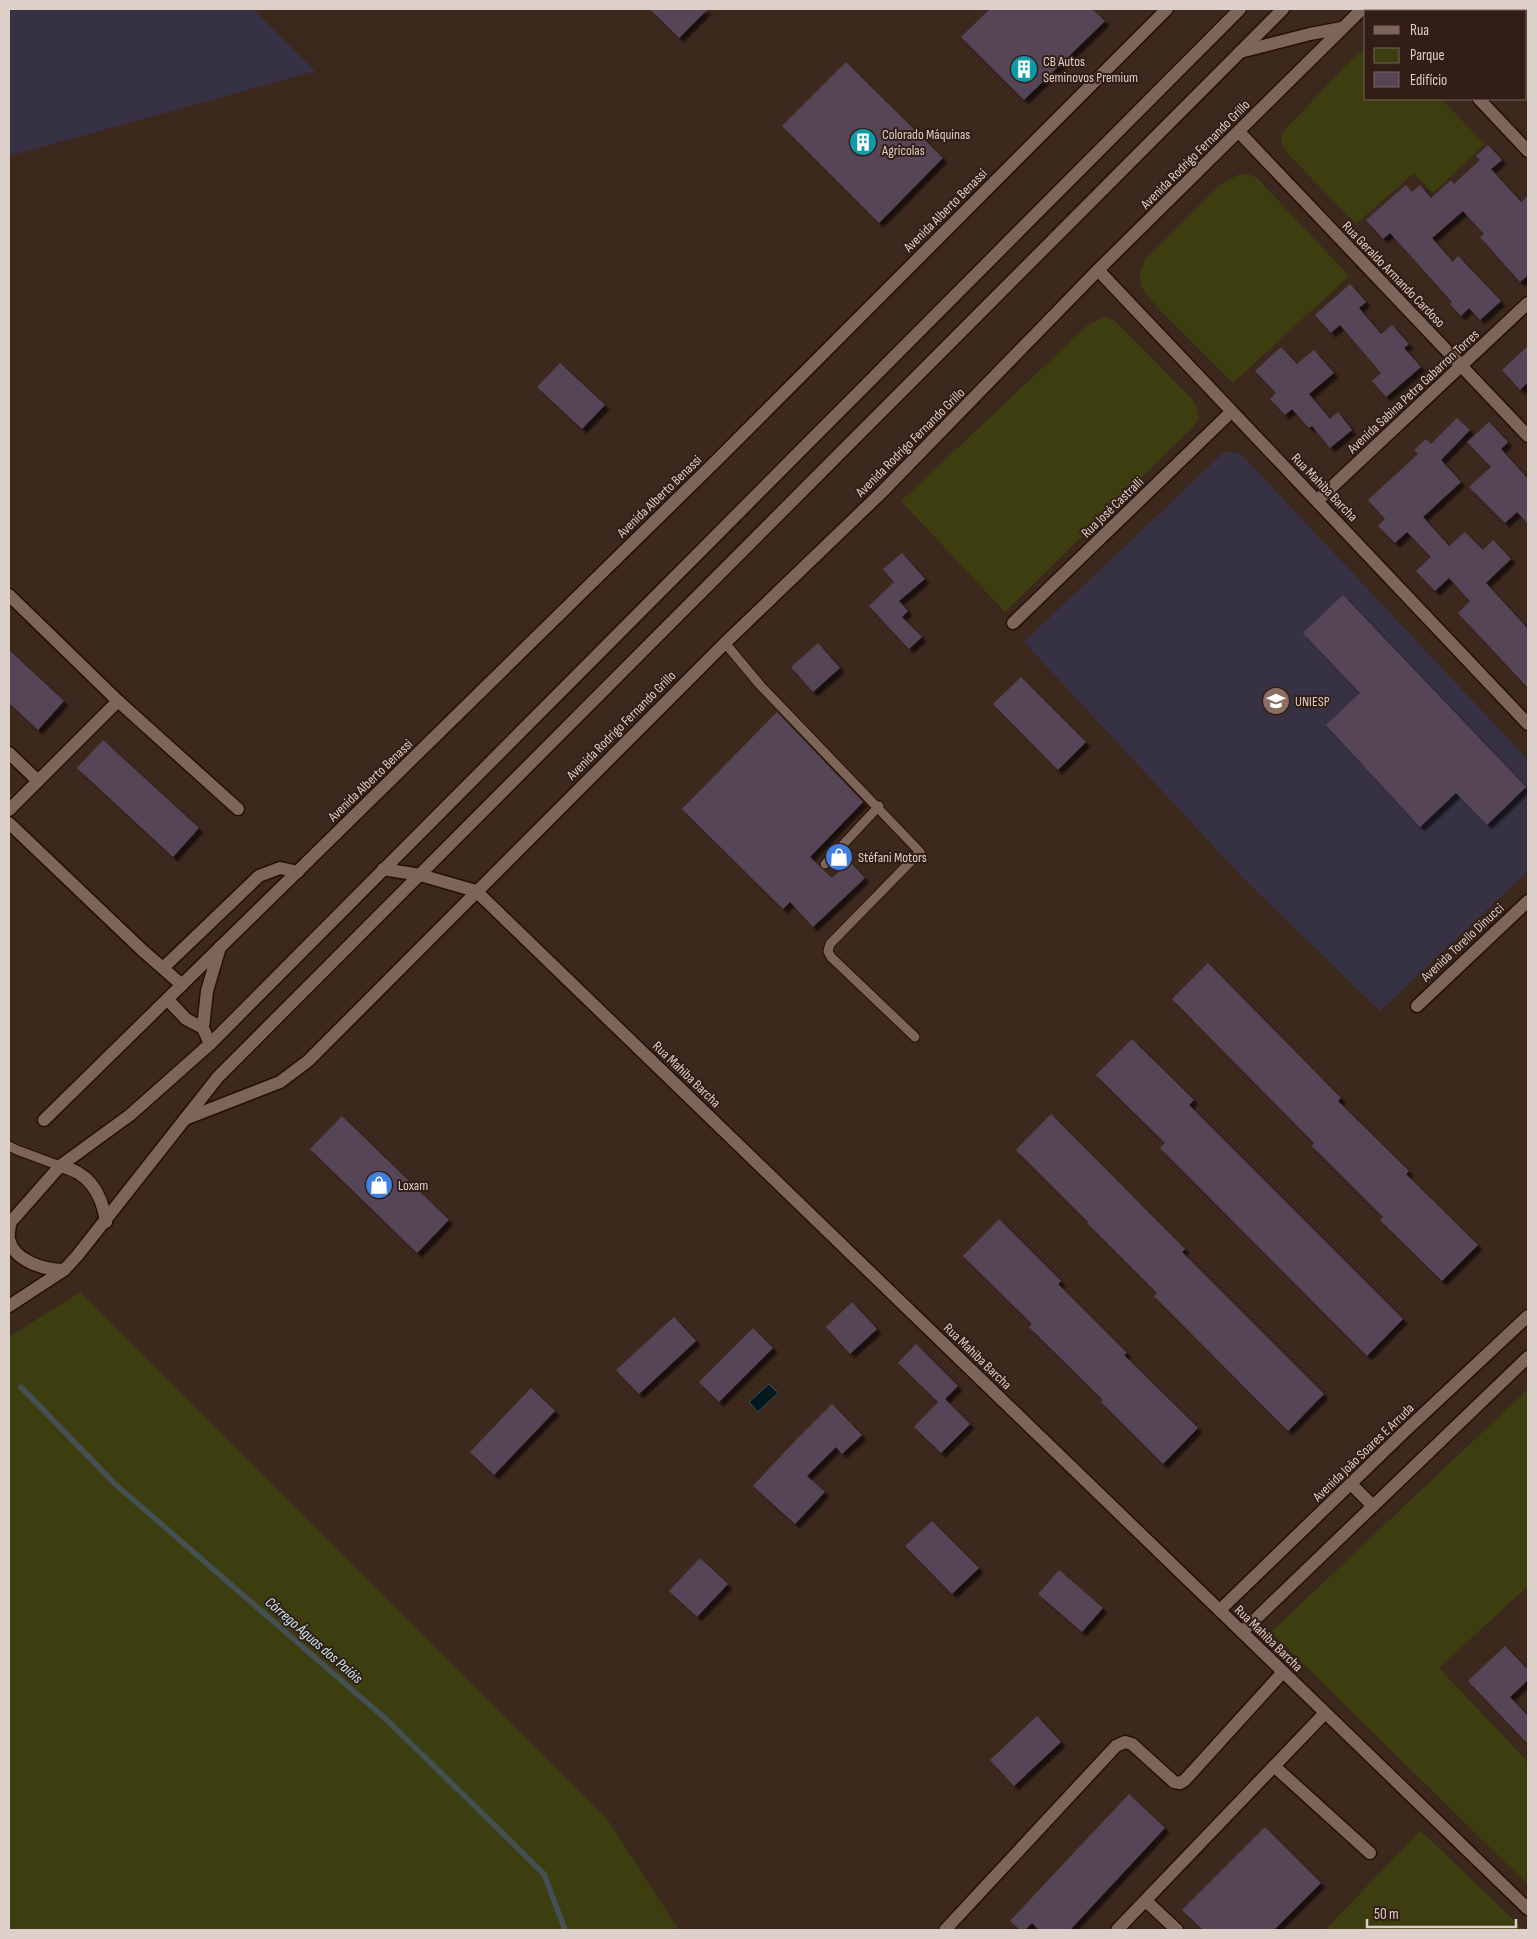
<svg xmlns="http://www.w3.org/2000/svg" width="1537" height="1939" viewBox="0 0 1537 1939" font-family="'Sofia Sans Condensed',sans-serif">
<defs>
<filter id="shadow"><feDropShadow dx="4.5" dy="4.5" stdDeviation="1" flood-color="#0009"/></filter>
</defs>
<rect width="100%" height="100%" fill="#3d281e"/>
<g fill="#373243">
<path d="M9 9H253L315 71 9 156Z"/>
<path d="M1224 452 1240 453 1528 760V871L1380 1011 1243 878 1024 642Z"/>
</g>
<g fill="#3c3e10">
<path d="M1366 48V99H1441L1485 144 1433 193 1414 173 1356 224 1289 155 1282 144 1281 134 1354 57Z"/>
<path d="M1240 174H1248L1257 178 1349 276 1233 383 1156 306 1142 288 1140 279 1141 269 1145 260 1221 184Z"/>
<path d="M1104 317 1114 320 1192 399 1197 407 1199 417 1194 426 1005 612 901 501 1088 325Z"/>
<path d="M80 1292 607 1819 679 1930H9V1337Z"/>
<path d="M1528 1389V1586L1439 1668 1528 1762V1885L1271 1632Z"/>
<path d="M1420 1831H1421L1524 1930H1325Z"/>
</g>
<path fill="#031920" stroke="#445053" d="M769 1384 778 1393 758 1412 749 1402Z"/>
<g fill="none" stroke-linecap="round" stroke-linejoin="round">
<path stroke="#445053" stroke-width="5.5" d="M21 1387 114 1483 387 1720 544 1874 565 1930"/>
</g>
<g fill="#574556" filter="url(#shadow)">
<path d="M650 9H708L679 38Z"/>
<path d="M990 9H1092L1105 21 1024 100 961 37Z"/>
<path d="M846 62 943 158 879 223 782 126Z"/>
<path d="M1488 145 1502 160 1491 169 1521 202 1528 196V275L1520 282 1480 237 1484 234 1463 211 1432 238 1453 262 1458 256 1501 301 1480 320 1469 308 1461 316 1450 304 1452 302 1390 233 1383 239 1366 220 1406 185 1412 192 1420 185 1431 198 1451 180 1454 184 1480 160 1476 156Z"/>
<path d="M1350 284 1366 302 1359 308 1381 334 1392 325 1409 344 1404 348 1421 367 1386 397 1372 381 1381 373 1340 325 1331 333 1315 315Z"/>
<path d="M1528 346V382L1520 390 1502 370Z"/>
<path d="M1281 347 1297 364 1314 350 1334 373 1309 394 1330 419 1338 412 1352 430 1330 448 1312 426 1309 428 1292 409 1285 415 1270 399 1276 393 1255 371Z"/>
<path d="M560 363 605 405 582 429 537 387Z"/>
<path d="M1457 418 1470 430 1441 460 1461 482 1423 517 1449 546 1465 532 1483 550 1493 540 1511 559 1486 583 1528 629V688L1458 613 1470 601 1449 578 1435 591 1416 571 1431 557 1407 532 1395 543 1378 526 1385 519 1368 500 1418 454 1414 450 1426 439 1431 444Z"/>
<path d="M1489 422 1508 442 1501 449 1528 479V524L1517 512 1505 523 1469 487 1491 467 1467 442Z"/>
<path d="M902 553 925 579 899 601 908 611 902 617 922 637 909 649 869 606 894 582 883 569Z"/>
<path d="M1343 595 1526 787 1487 825 1456 793 1420 827 1326 725 1360 693 1303 633Z"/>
<path d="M818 643 840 668 813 692 791 667Z"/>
<path d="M9 650 64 701 38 730 9 703Z"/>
<path d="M1021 677 1086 742 1058 770 993 704Z"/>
<path d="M777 712 863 802 810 857 832 878 850 862 865 878 813 927 790 902 783 909 682 809Z"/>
<path d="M103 740 199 828 173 857 77 768Z"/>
<path d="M1208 963 1341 1098 1338 1101 1409 1171 1406 1174 1478 1245 1442 1281 1380 1220 1383 1217 1312 1146 1314 1143 1172 999Z"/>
<path d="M1132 1039 1194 1100 1189 1105 1403 1319 1367 1356 1160 1148 1165 1143 1096 1075Z"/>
<path d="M1051 1114 1185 1249 1182 1252 1324 1394 1288 1431 1154 1296 1157 1293 1087 1223 1088 1222 1016 1150Z"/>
<path d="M342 1116 449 1220 417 1253 310 1149Z"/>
<path d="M999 1219 1061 1281 1058 1284 1127 1353 1124 1355 1198 1428 1163 1464 1101 1402 1103 1400 1029 1327 1032 1324 963 1256Z"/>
<path d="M852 1302 877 1329 850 1354 826 1327Z"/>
<path d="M674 1317 696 1341 639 1394 616 1370Z"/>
<path d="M753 1328 773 1348 719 1402 699 1382Z"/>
<path d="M916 1344 958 1386 945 1399 970 1424 941 1453 914 1427 938 1402 898 1363Z"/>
<path d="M531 1388 555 1411 494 1475 470 1452Z"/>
<path d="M832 1404 862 1435 842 1454 836 1447 807 1476 825 1492 795 1524 753 1486 794 1442Z"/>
<path d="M932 1521 979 1568 952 1594 905 1546Z"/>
<path d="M700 1558 728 1584 697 1617 669 1591Z"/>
<path d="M1059 1570 1103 1608 1082 1632 1038 1594Z"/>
<path d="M1505 1646 1528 1670V1680L1510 1697 1528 1716V1744L1468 1681Z"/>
<path d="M1037 1716 1061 1742 1014 1786 990 1760Z"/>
<path d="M1129 1794 1165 1828 1070 1930H1039L1032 1923 1025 1930H1020L1010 1921Z"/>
<path d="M1265 1827 1321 1883 1274 1930H1203L1182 1910Z"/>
</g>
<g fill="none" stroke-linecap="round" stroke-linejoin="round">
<g stroke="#231007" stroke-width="11">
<g id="lane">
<path d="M725 643 760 685 920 852 830 944 828 951 831 957 915 1037"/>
<path d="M825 864 879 806"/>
<path d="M9 1146 17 1150 60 1166"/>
</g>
</g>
<g stroke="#231007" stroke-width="15">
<g id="street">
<path d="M1393 9 1395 11"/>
<path d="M1479 99 1528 151"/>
<path d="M1239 132 1528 436"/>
<path d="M1098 270 1528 724"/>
<path d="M1318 500 1528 303"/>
<path d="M9 595 118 701 238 809"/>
<path d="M1013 623 1231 412"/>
<path d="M9 753 38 781"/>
<path d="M9 810 118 701"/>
<path d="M9 823 142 950 182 985"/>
<path d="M163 968 259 876 280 868 298 872"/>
<path d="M168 1000 186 1019 203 1028"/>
<path d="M1417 1006 1528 901"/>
<path d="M185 1119 280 1082 308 1061 725 643 881 493 1098 270 1362 9"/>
<path d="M44 1120 718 459 1167 9"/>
<path d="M1242 1632 1528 1909"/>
<path d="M1274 1766 1370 1853"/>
<path d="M1146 1901 1177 1930"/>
<path d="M945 1930 1116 1746 1125 1742 1132 1744 1174 1782 1180 1783 1185 1780 1283 1672"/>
<path d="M1117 1930 1325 1713"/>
</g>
</g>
<g stroke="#231007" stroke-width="15">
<g id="secondary">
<path d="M1240 52 1310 34 1342 28"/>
<path d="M383 869 420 875 476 891 1242 1632 1528 1357"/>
<path d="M210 1044 203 1028 207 991 220 947"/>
<path d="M60 1166C89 1172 102 1193 106 1222"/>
<path d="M10 1223C10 1228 8 1234 9 1239 14 1261 44 1270 64 1270"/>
<path d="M9 1224 60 1166 130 1115 210 1044 1240 9"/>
<path d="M9 1306 64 1270 77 1256 218 1077 1283 9"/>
<path d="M1351 1484 1373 1506"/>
<path d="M1220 1610 1403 1433 1528 1316"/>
</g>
</g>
<use href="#lane" stroke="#7d655a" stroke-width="9"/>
<use href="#street" stroke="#7d655a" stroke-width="12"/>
<use href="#secondary" stroke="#7d655a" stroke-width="12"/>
</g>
<defs>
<g id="building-disc" transform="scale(1.4375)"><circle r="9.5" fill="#0f9aa8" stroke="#321e15"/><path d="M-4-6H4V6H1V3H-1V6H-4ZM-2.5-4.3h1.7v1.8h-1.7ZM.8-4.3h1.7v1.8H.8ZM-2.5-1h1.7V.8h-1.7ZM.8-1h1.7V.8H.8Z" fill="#fff"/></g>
<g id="university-disc" transform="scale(1.4375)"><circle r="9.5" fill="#8d6e63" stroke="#321e15"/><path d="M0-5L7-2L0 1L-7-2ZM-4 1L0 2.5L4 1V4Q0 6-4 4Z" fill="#fff"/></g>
<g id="shop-disc" transform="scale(1.4375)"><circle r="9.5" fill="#3f7fe0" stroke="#321e15"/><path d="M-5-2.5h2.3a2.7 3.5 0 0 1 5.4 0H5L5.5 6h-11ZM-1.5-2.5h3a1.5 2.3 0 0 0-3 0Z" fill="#fff"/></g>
</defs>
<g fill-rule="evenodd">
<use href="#building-disc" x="1024" y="69"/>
<use href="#building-disc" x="863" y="142"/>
<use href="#university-disc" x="1276" y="701"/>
<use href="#shop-disc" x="839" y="857"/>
<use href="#shop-disc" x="379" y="1185"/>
</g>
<g text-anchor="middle" stroke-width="4" stroke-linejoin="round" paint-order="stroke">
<g font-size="14" fill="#ddcfc9" stroke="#321e15" text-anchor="start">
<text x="1043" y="66">CB Autos<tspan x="1043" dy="16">Seminovos Premium</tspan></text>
<text x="882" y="139">Colorado Máquinas<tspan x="882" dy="16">Agrícolas</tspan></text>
<text x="1295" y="706">UNIESP</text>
<text x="858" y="862">Stéfani Motors</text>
<text x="398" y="1190">Loxam</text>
</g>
<g font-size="14" fill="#ddcfc9" stroke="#321e15">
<text transform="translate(1195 154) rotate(-45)" y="5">Avenida Rodrigo Fernando Grillo</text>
<text transform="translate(945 210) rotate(-45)" y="5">Avenida Alberto Benassi</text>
<text transform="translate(1394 274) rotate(46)" y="5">Rua Geraldo Armando Cardoso</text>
<text transform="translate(1413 391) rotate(-43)" y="5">Avenida Sabina Petra Gabarron Torres</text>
<text transform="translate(910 442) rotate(-45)" y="5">Avenida Rodrigo Fernando Grillo</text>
<text transform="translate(1325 487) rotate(46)" y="5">Rua Mahiba Barcha</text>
<text transform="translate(659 496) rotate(-44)" y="5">Avenida Alberto Benassi</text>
<text transform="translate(1112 507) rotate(-44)" y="5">Rua José Castralli</text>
<text transform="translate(621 725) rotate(-45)" y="5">Avenida Rodrigo Fernando Grillo</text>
<text transform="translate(370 780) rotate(-44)" y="5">Avenida Alberto Benassi</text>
<text transform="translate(1462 942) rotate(-43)" y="5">Avenida Torello Dinucci</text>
<text transform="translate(687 1074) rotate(44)" y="5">Rua Mahiba Barcha</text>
<text transform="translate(978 1356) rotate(44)" y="5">Rua Mahiba Barcha</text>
<text transform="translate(1363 1452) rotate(-44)" y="5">Avenida João Soares E Arruda</text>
<text transform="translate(1269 1638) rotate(44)" y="5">Rua Mahiba Barcha</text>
</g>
<g font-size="15" font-style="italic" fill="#c2e9f6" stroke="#321e15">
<text transform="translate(314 1640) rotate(41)" y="5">Córrego Águas dos Paióis</text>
</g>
</g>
<rect width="1537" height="1939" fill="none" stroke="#ddcfc9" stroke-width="20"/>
<rect x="1364" y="10" width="162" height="90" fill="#321e15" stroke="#76655d"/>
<rect x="1374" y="26" width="25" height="8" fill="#7d655a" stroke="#76655d"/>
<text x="1410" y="35" font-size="15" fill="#ddcfc9">Rua</text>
<rect x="1374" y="48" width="25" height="15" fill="#3c3e10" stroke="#76655d"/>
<text x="1410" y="60" font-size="15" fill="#ddcfc9">Parque</text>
<rect x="1374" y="72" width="25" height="15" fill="#574556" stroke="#76655d"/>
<text x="1410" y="85" font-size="15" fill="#ddcfc9">Edifício</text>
<path d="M1367 1919v8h149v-8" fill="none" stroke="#ddcfc9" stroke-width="2.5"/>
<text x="1374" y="1919" font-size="15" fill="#ddcfc9" stroke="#321e15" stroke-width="4" paint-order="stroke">50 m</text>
</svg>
